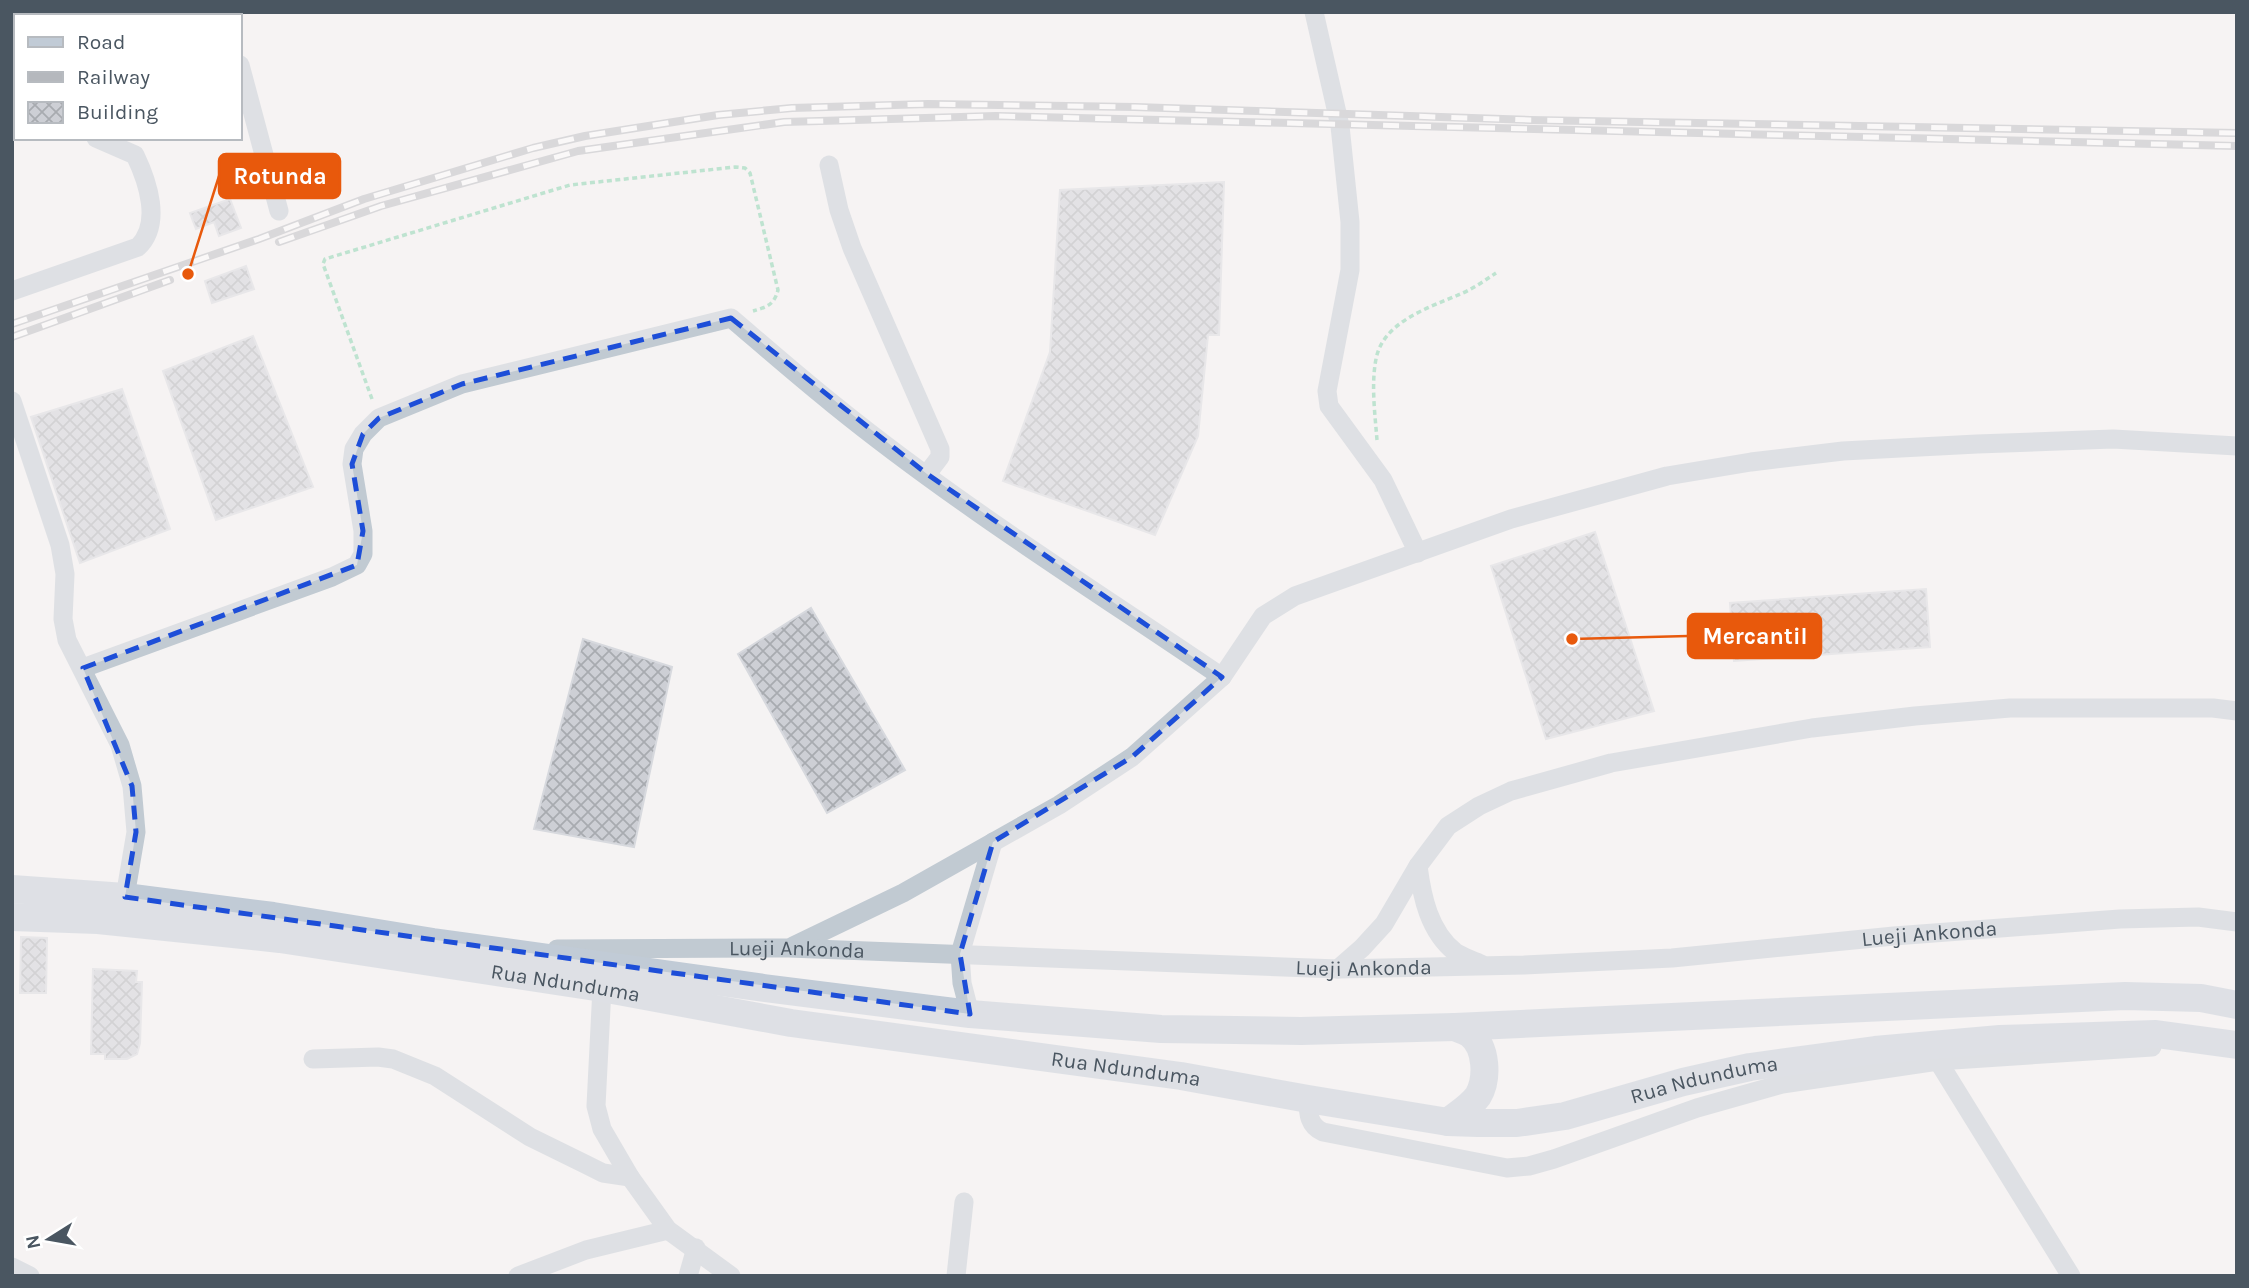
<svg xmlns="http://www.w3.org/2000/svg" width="2249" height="1288" viewBox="0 0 2249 1288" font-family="Karla,sans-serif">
<defs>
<pattern id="building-cross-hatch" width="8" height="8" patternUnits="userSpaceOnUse" patternTransform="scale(1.75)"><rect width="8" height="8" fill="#cdcfd5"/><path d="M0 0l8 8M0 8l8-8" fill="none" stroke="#a8abb0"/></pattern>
</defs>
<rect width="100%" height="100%" fill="#f5f3f3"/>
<g fill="url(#building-cross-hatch)" stroke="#d7d9de" stroke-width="2">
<path d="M1224 182 1219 335H1208L1198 436 1155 535 1003 481 1050 352 1060 190Z"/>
<path d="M230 199 241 228 219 236 214 222 196 229 190 213Z"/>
<path d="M246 266 254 289 212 303 205 281Z"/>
<path d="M253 336 313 487 216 520 163 371Z"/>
<path d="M122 389 170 529 80 563 31 417Z"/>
<path d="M1595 532 1654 711 1546 739 1491 566Z"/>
<path d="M1926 589 1930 647 1734 661 1730 603Z"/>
<path d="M811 608 905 770 827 813 738 654Z"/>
<path d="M583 639 672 667 634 847 534 829Z"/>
<path d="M21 937 47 938 46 993H20Z"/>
<path d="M93 969 137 971 136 982H142L140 1043 137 1054 127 1059H105V1054H91Z"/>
</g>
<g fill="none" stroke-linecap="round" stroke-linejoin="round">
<g stroke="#7ad0a6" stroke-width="3.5" stroke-dasharray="5 3.5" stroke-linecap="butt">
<path d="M372 399 323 264 325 259 570 185 735 167 745 168 750 173 778 290C774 305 767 307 753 311"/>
<path d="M1377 440C1375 414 1371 385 1376 359 1383 322 1428 308 1458 295 1471 290 1484 281 1496 273"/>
</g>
<g stroke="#c1cad2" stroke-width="19">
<path d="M226 12 227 16"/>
<path d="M1314 12 1340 126 1350 222V270L1327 391 1329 406 1383 480 1418 553"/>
<path d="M240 65 279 211"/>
<path d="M829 165 839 210 852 248 940 449V457L927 474"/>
<path d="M12 291 138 247C162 224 148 182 135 155L96 138"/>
<path d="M12 401 60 545 65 574 63 619 67 640 120 745 132 786 136 832 125 897"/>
<path d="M83 668 332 577 357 565 363 554V531L352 464 354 449 363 434 379 418 462 384 731 318C765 347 798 376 833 404 955 503 1091 588 1222 677"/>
<path d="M1418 866C1422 897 1429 931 1455 952 1462 957 1473 960 1481 964"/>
<path d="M793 946 903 893 1059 805 1132 757 1222 677 1263 616 1295 596 1511 519 1667 476 1751 462 1843 451 1977 444 2113 439 2237 446"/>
<path id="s1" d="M557 949 789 948 1338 969 1524 965 1672 958 1894 936 2120 919 2198 917 2237 922"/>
<path d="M1338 969 1362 948 1384 924 1418 866 1448 826 1479 806 1511 791 1611 763 1812 728 1915 716 2010 708H2213L2237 711"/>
<path d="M602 988 596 1106 602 1129 630 1177 668 1230 731 1276"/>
<path d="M970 1014 962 983 960 954 993 842"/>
<path d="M313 1059 378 1057 393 1059 435 1076 530 1137 585 1164 603 1173 630 1177"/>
<path d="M1938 1061 2071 1276"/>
<path d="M1308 1099C1308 1114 1309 1126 1323 1132L1507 1168 1529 1166 1554 1159 1697 1108 1782 1084 1938 1061 2152 1047"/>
<path d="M12 1267 30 1276"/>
<path d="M518 1276 586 1250 668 1230"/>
<path d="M688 1276 696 1248"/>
<path d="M956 1276 964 1202"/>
</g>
<g stroke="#c1cbd6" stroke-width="28">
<path d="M12 889 125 897 273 916 433 942 764 988 970 1014 1161 1029 1301 1031 1455 1027 2125 996 2201 998 2237 1005"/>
<path id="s2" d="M12 917 98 920 280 939 602 988 791 1023 1181 1076 1308 1099 1448 1122 1478 1123H1517L1565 1116 1683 1082 1750 1067 1875 1050 2000 1039 2156 1034 2237 1045"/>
<path d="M1448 1122C1458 1114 1471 1106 1478 1096 1488 1079 1487 1047 1470 1034 1466 1031 1459 1029 1455 1027"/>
</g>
<g stroke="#b5b8bd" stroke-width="8">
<g id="rail">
<path d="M279 242 381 206 578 151 784 122 996 116 2237 146"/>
<path d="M12 324 259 239 364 199 533 148 585 136 718 115 792 108 928 104 1135 107 1530 120 2237 133"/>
<path d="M12 337 170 280"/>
</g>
</g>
<use href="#rail" stroke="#fff" stroke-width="5" stroke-dasharray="16" stroke-linecap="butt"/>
</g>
<path d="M0 0H2249V1288H0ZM731 318 927 474 1222 677 1132 757 993 842 960 954 970 1014 125 897 136 832 132 786 83 668 357 565 363 531 352 464 363 434 379 418 462 384Z" fill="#f5f3f3" fill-opacity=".55" fill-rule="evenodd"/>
<path fill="none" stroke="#1d4ed8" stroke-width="5" stroke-dasharray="14 9" stroke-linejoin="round" d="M731 318 927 474 1222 677 1132 757 993 842 960 954 970 1014 125 897 136 832 132 786 83 668 357 565 363 531 352 464 363 434 379 418 462 384Z"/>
<g text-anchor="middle" stroke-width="6" stroke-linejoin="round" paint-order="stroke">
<g font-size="21" fill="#4a5661" stroke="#fff">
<text dy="7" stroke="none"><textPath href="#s1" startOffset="1374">Lueji Ankonda</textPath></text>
<text dy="7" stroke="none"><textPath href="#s1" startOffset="240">Lueji Ankonda</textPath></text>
<text dy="7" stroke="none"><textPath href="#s1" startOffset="807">Lueji Ankonda</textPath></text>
<text dy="7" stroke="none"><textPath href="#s2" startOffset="558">Rua Ndunduma</textPath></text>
<text dy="7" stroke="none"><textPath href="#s2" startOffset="1125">Rua Ndunduma</textPath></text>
<text dy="7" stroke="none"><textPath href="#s2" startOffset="1713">Rua Ndunduma</textPath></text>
</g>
</g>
<path fill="none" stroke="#e8590c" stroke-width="2.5" d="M188 274L219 176M1572 639L1688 636"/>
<g fill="#e8590c" stroke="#fff" stroke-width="2.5">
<circle cx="188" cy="274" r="7"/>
<circle cx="1572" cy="639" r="7"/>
</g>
<g fill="#e8590c" stroke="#e8590c" stroke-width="2.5">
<rect x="219" y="154" width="121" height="44" rx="7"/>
<rect x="1688" y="614" width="133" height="44" rx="7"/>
</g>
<g font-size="23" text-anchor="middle" font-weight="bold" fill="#fff">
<text x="280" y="184">Rotunda</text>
<text x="1755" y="644">Mercantil</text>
</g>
<rect width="2249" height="1288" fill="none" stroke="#4a5661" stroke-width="28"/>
<rect x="14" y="14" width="228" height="126" fill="#ffffff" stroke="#b7bbc0" stroke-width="2"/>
<rect x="28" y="37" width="35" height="10" fill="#c1cbd6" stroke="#b7bbc0" stroke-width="2"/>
<text x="77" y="49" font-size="21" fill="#4a5661">Road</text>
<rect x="28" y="72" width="35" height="10" fill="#b5b8bd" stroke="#b7bbc0" stroke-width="2"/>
<text x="77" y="84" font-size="21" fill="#4a5661">Railway</text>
<rect x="28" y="102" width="35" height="21" fill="url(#building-cross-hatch)" stroke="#b7bbc0" stroke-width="2"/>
<text x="77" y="119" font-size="21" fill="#4a5661">Building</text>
<g transform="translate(49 1239) rotate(259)" stroke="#ffffff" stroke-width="5" paint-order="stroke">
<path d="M0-5L12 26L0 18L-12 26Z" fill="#4a5661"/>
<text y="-10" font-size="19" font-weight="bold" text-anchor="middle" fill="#4a5661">N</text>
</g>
</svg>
